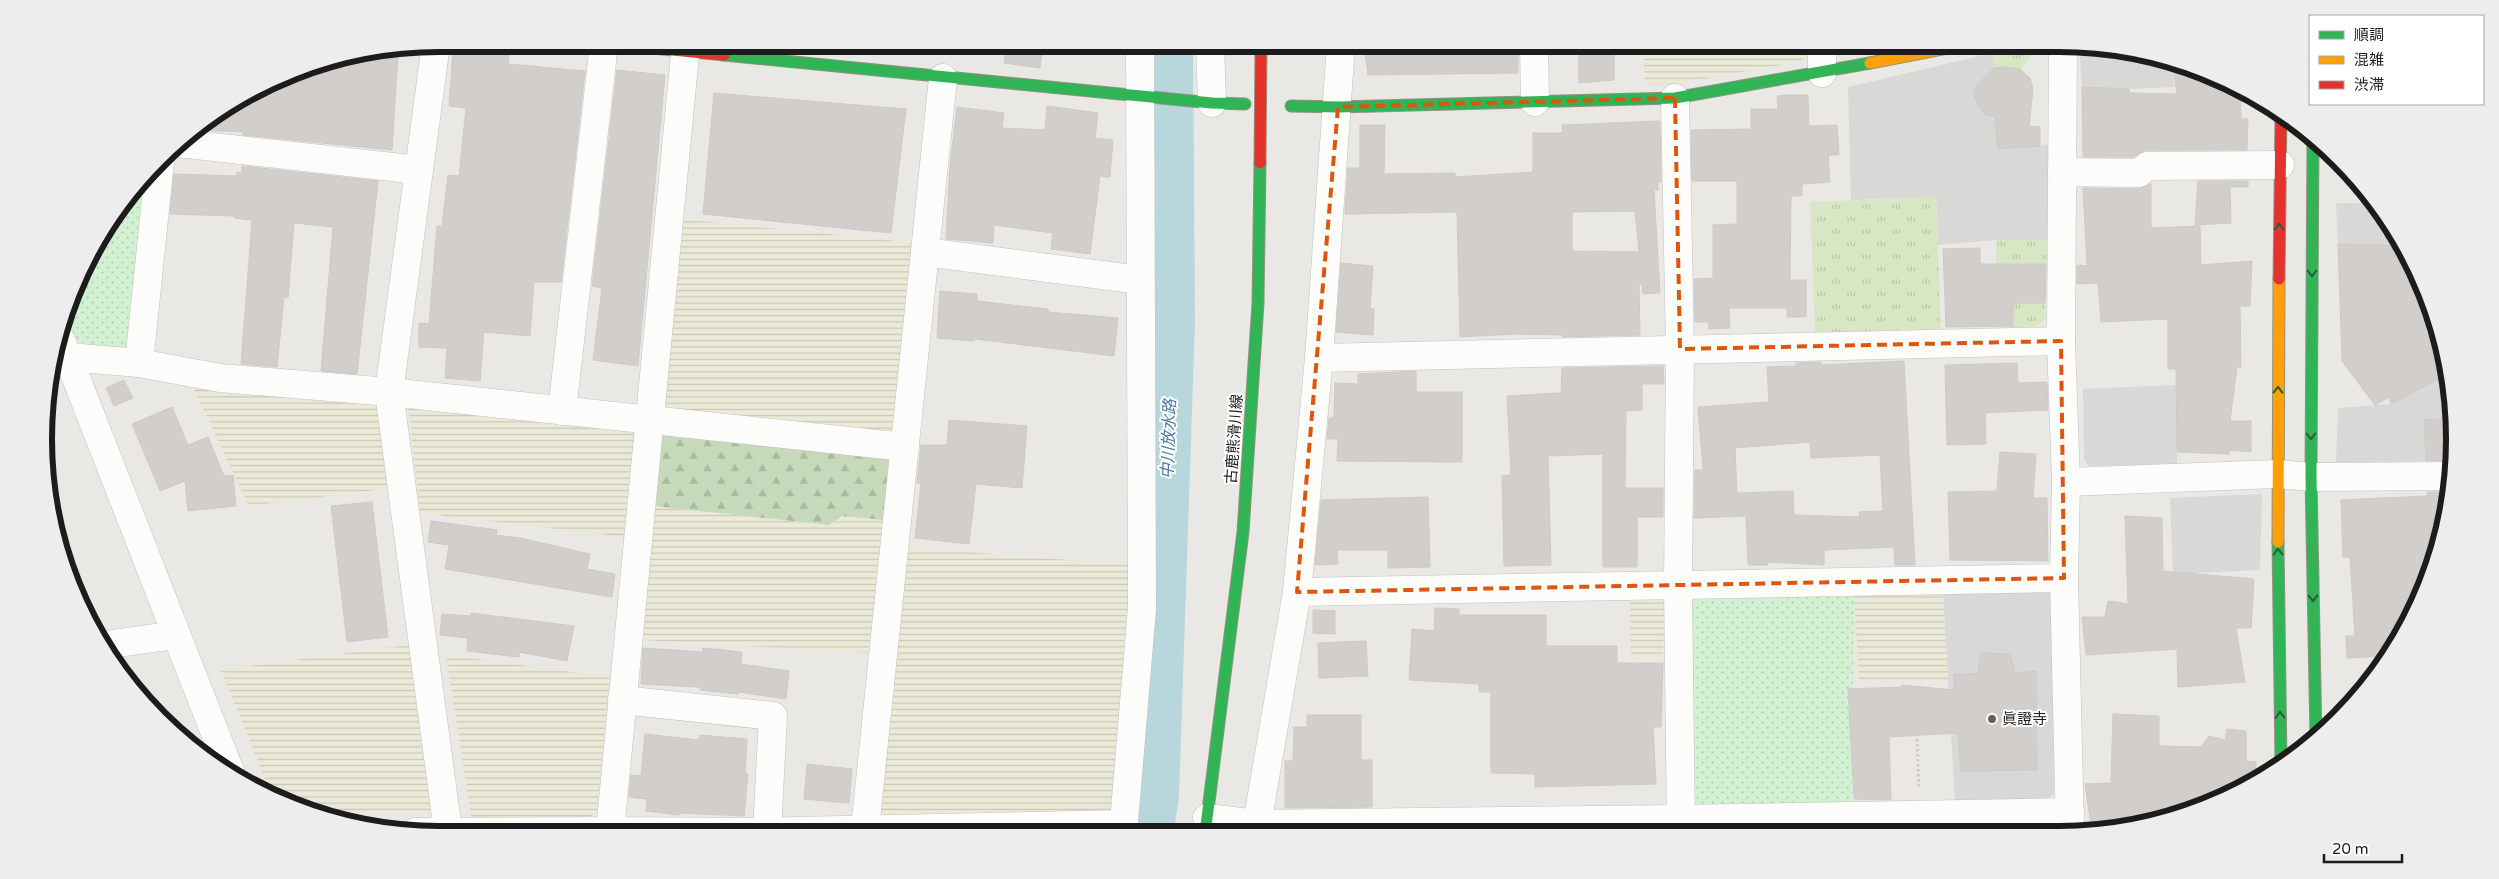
<svg xmlns="http://www.w3.org/2000/svg" width="2499" height="879" viewBox="0 0 2499 879" font-family="'Varela Round','Noto Sans JP',sans-serif">
<defs>
<pattern id="farmland-rules" width="6" height="5" patternUnits="userSpaceOnUse" patternTransform="scale(1.25)"><rect width="6" height="5" fill="#ebead8"/><path d="M0 2.5h6" fill="none" stroke="#c9c8b9"/></pattern>
<pattern id="grass-tufts" width="24" height="20" patternUnits="userSpaceOnUse" patternTransform="scale(1.25)"><rect width="24" height="20" fill="#d8e7c3"/><path d="M3 7l-1-3M5 7V3M7 7l1-3M15 17l-1-3M17 17v-4M19 17l1-3" fill="none" stroke="#b9c6a7"/></pattern>
<pattern id="forest-firs" width="22" height="20" patternUnits="userSpaceOnUse" patternTransform="scale(1.25)"><rect width="22" height="20" fill="#c6d9ba"/><path d="M5 1l3.5 6h-7zM16 11l3.5 6h-7z" fill="#aaba9f"/></pattern>
<pattern id="park-dots" width="8" height="8" patternUnits="userSpaceOnUse" patternTransform="scale(1.25)"><rect width="8" height="8" fill="#d2f1d1"/><path d="M2 2h.1M6 6h.1" fill="none" stroke="#b4ceb3" stroke-width="1.8" stroke-linecap="round"/></pattern>
</defs>
<rect width="100%" height="100%" fill="#eae8e5"/>
<g fill="#d8d8d6">
<path d="M2079 46 2162 57 2172 61 2174 87 2129 89 2082 87Z"/>
<path d="M1993 53 1994 68 1976 86 1974 95 1978 106 1985 114 2040 146 2051 144 2047 240H1996L1938 245 1936 197 1851 200 1848 87Z"/>
<path d="M2336 203H2375L2404 246 2338 244Z"/>
<path d="M2435 329H2438L2452 388 2453 418 2424 420 2426 461 2336 463 2338 408 2391 404 2447 374 2436 351Z"/>
<path d="M2176 385 2177 464 2089 466 2084 460 2083 389Z"/>
<path d="M2262 494 2260 570 2173 574 2170 498Z"/>
<path d="M2044 587 2052 596 2054 794 2041 803 1955 804 1943 593Z"/>
</g>
<g fill="url(#farmland-rules)">
<path d="M1643 44H1812V51L1801 61 1677 84H1645Z"/>
<path d="M1835 44H1877L1846 50 1835 49Z"/>
<path d="M683 219 914 243 892 437 663 414Z"/>
<path d="M192 385 368 398 381 410 391 488 249 506Z"/>
<path d="M408 405 639 429 626 537 420 513Z"/>
<path d="M654 506 829 525 842 516 884 520 868 653 643 640Z"/>
<path d="M906 547 1130 565V659L1114 809 1103 815 889 818 877 811Z"/>
<path d="M1854 590 1943 593 1948 681H1859Z"/>
<path d="M1630 596 1665 599 1663 657 1631 659Z"/>
<path d="M415 644 437 811 322 815 270 791 221 670Z"/>
<path d="M446 655 610 677 597 810 585 822H472Z"/>
</g>
<g fill="url(#grass-tufts)">
<path d="M2031 46V56L2020 69 1994 68 1993 53Z"/>
<path d="M1936 197 1941 329 1815 333 1810 202Z"/>
<path d="M1996 240H2047L2045 319 2038 326 1997 328Z"/>
</g>
<path fill="url(#forest-firs)" d="M662 432 894 452 884 520 842 516 829 525 654 506Z"/>
<g fill="url(#park-dots)">
<path d="M145 178 126 347C112 346 88 350 77 339 46 306 122 203 145 178Z"/>
<path d="M1854 590 1852 808 1704 810 1690 801 1687 602 1699 592Z"/>
</g>
<g fill="none" stroke-linecap="round" stroke-linejoin="round">
<path stroke="#b8d7dd" stroke-width="46" d="M1150 834 1156 795 1172 321 1170 44"/>
</g>
<g fill="#d1cecc" stroke="#cdcac6" fill-rule="evenodd">
<path d="M1007 44H1043L1040 68 1004 63Z"/>
<path d="M1364 44H1518V73L1368 75Z"/>
<path d="M1579 44H1614V80L1579 83Z"/>
<path d="M363 51 398 53 392 150 243 135V132L199 130 288 74Z"/>
<path d="M453 51 509 55 508 64 585 71 561 282H534L530 336 484 332 480 381 445 378 447 348 419 347V323L429 324 437 226H442L448 175 459 176 466 108 449 106Z"/>
<path d="M2172 61 2240 88 2241 119H2248L2247 150H2147L2133 157H2083L2082 87 2129 89 2130 93 2177 94Z"/>
<path d="M2004 67 2020 69 2030 78 2033 90 2029 126 2040 127V146L1998 149 1995 118 1985 114 1978 106 1974 95 1976 86 1994 68Z"/>
<path d="M617 70 665 75 638 366 593 360 602 288 592 286Z"/>
<path d="M714 93 906 109 891 233 703 214Z"/>
<path d="M1786 95H1808L1809 126 1837 125 1839 155H1828L1830 182 1802 184V196H1791L1790 280H1806V317H1787V308H1729L1730 328 1709 329 1708 322H1695L1694 279 1713 278V225L1737 224V181H1692L1691 130 1751 129V109H1778L1777 96Z"/>
<path d="M1047 106 1098 113 1095 138 1113 140 1110 177 1100 176 1090 254 1051 249 1053 233 994 225 993 243 946 239 950 166 957 107 1004 113 1002 128 1045 130Z"/>
<path d="M1660 121 1661 182H1658V190H1654L1660 293 1643 294 1642 284H1639L1640 335 1563 337V335L1513 334 1460 337 1457 212 1345 214 1348 168H1360V125H1385L1384 174 1455 173V177L1533 172V133H1563L1562 125ZM1635 211 1639 252 1572 251V212Z"/>
<path d="M242 166 378 181 357 374 321 371 333 227 294 223 288 298 284 297 277 367 241 364 252 220 234 218V216L170 214 174 174 237 176V172L242 173Z"/>
<path d="M2198 181H2248V187H2230L2231 223 2195 225Z"/>
<path d="M2151 184V228L2200 226 2201 265 2252 261 2250 306H2240L2241 367H2237L2230 421H2251V452L2230 450 2229 454 2177 452 2176 369H2168V319L2101 322 2098 283 2077 284V265L2087 266 2083 188 2139 189Z"/>
<path d="M2338 244 2404 246 2434 312 2438 329H2425L2447 374 2391 404 2389 397 2375 405 2342 361Z"/>
<path d="M1980 248V264H2046L2045 303H2013V326L1946 327 1943 249Z"/>
<path d="M1341 263 1373 266 1370 308 1374 309 1373 335 1336 332Z"/>
<path d="M940 291 977 294V301L1048 309V312L1118 318 1114 356 975 339 974 341 937 338Z"/>
<path d="M1904 361 1915 565H1895L1894 547 1824 550V565L1768 562V565H1748L1746 516 1694 518 1695 470H1703L1698 407 1769 402 1767 367 1796 366V363L1821 362V365ZM1810 442 1811 458 1880 455 1883 511 1859 512 1860 517 1794 515 1793 491 1737 493 1735 448Z"/>
<path d="M2017 363 2018 383 2047 382 2048 410 1985 413 1986 444 1947 445 1945 365Z"/>
<path d="M1663 366 1664 384H1642V410L1626 411 1625 488H1663V517H1637V567H1603V454L1548 456 1551 565 1504 566 1502 476 1511 475 1507 396 1561 393 1562 368Z"/>
<path d="M1416 371V392H1462V462L1337 461 1338 439H1327L1329 418H1334L1335 383 1358 384V374Z"/>
<path d="M124 380 133 398 114 406 106 388Z"/>
<path d="M172 407 188 445 208 437 224 476 233 475 236 506 188 511 185 481 160 491 132 424Z"/>
<path d="M2453 418 2454 461H2426L2424 420Z"/>
<path d="M949 420 1027 426 1022 488 976 484 969 544 915 538 921 483H917L921 445H947Z"/>
<path d="M2000 452 2036 454 2033 498H2047L2048 561 1950 560 1948 492 1997 491Z"/>
<path d="M2427 492H2450L2442 542 2402 638 2387 656 2347 658 2346 636H2355L2350 557H2343L2341 500 2427 496Z"/>
<path d="M1428 497 1430 567 1388 568V550H1337L1338 564 1315 565 1321 500Z"/>
<path d="M372 502 388 637 347 642 331 506Z"/>
<path d="M2125 516 2162 518 2163 571 2254 579 2251 628H2236L2245 682 2178 687 2177 649 2086 655 2082 617H2105L2108 601 2128 604Z"/>
<path d="M431 521 497 530 496 535 520 538 590 554 587 569 615 574 612 597 445 569 449 545 428 542Z"/>
<path d="M1435 608 1459 609V615H1546V646H1617V663H1663L1661 727H1653L1656 784 1535 787V774L1491 773V692H1479V684L1409 680 1412 629 1434 631Z"/>
<path d="M1313 610 1335 611V634L1313 633Z"/>
<path d="M471 613 574 626 567 661 519 652V657L467 651 468 638 440 635 442 614 471 616Z"/>
<path d="M1366 641 1368 676 1319 678 1318 643Z"/>
<path d="M643 648 703 652V648L742 652 741 664 789 671 786 699 738 692V694L700 690V687L641 684Z"/>
<path d="M1981 653 2010 654 2015 673 2036 671 2037 770 1961 771 1958 733 1889 737 1891 800 1854 799 1848 689 1902 687V685L1955 690 1954 675 1978 673Z"/>
<path d="M2113 714 2159 716V746L2201 747 2209 736 2225 740 2227 729 2246 731V761L2256 762 2255 781 2234 795 2111 832H2092L2085 784 2111 783Z"/>
<path d="M1307 715H1361V760H1372V807L1285 808V761H1293L1294 727H1307Z"/>
<path d="M645 734 699 740 700 735 747 739 745 774H748L744 816 680 813 679 815 646 811 647 799 629 797 631 775 641 776Z"/>
<path d="M807 764 852 769 849 803 804 799Z"/>
</g>
<g fill="none" stroke-linecap="round" stroke-linejoin="round">
<g stroke="#c3c2c1" stroke-width="29">
<g id="street">
<path d="M436 44 389 392 448 831"/>
<path d="M1210 44 1212 103"/>
<path d="M1534 44 1535 102"/>
<path d="M1822 44V73"/>
<path d="M2063 44 2061 341 2066 482 2064 578 2070 832"/>
<path d="M1675 98 1680 349 1678 586 1681 833"/>
<path d="M178 143 419 170"/>
<path d="M2062 172 2139 173 2147 166 2280 165"/>
<path d="M925 252 1140 280"/>
<path d="M62 342 231 774"/>
<path d="M68 357 139 363 220 378 389 392 905 447"/>
<path d="M1319 358 2061 341"/>
<path d="M139 363 160 161"/>
<path d="M562 411 604 44"/>
<path d="M2066 482 2277 474 2311 477 2453 476"/>
<path d="M1297 592 2064 578"/>
<path d="M104 645 176 635"/>
<path d="M622 700 773 716 767 832"/>
<path d="M1207 818 1257 824 1681 819 2070 812"/>
<path d="M1257 824 1297 592 1319 358 1341 44"/>
<path d="M865 829 943 78"/>
<path d="M610 831 686 44"/>
<path d="M416 832 610 831 750 832 1124 824"/>
<path d="M1123 834 1142 608 1140 44"/>
</g>
</g>
<g stroke="#93937e" stroke-width="13">
<g id="fast">
<path d="M724 55 1212 103 1245 104"/>
<path d="M1291 106 1338 107 1675 98 1870 63"/>
<path d="M2313 137 2311 477 2316 740"/>
<path d="M2278 542 2281 763"/>
<path d="M1205 834 1243 532 1258 303 1260 163"/>
</g>
</g>
<g stroke="#93937e" stroke-width="13">
<g id="slow">
<path d="M1870 63 1968 44"/>
<path d="M2278 542 2279 279"/>
</g>
</g>
<g stroke="#93937e" stroke-width="13">
<g id="jam">
<path d="M611 44 724 55"/>
<path d="M1260 163 1261 44"/>
<path d="M2279 279 2281 113"/>
</g>
</g>
<path stroke="#d5c7c4" stroke-width="3" stroke-dasharray="2.5 2.5" stroke-linecap="butt" d="M1917 739 1919 789"/>
<use href="#street" stroke="#fcfcfb" stroke-width="28"/>
<use href="#fast" stroke="#30b455" stroke-width="11"/>
<use href="#slow" stroke="#ff9f0a" stroke-width="11"/>
<use href="#jam" stroke="#e5322d" stroke-width="11"/>
</g>
<defs><path id="oneway-chevron" d="M-2-3.5L2.5 0L-2 3.5" fill="none" stroke-width="1.6" stroke-linecap="round" stroke-linejoin="round" transform="scale(1.25)"/></defs>
<g stroke="#256036">
<use href="#oneway-chevron" transform="translate(2279 227) rotate(-89)"/>
<use href="#oneway-chevron" transform="translate(2312 273) rotate(90)"/>
<use href="#oneway-chevron" transform="translate(2278 390) rotate(-89)"/>
<use href="#oneway-chevron" transform="translate(2311 436) rotate(90)"/>
<use href="#oneway-chevron" transform="translate(2278 552) rotate(-91)"/>
<use href="#oneway-chevron" transform="translate(2313 598) rotate(89)"/>
<use href="#oneway-chevron" transform="translate(2280 715) rotate(-91)"/>
</g>
<path fill="none" stroke="#de560d" stroke-width="4" stroke-dasharray="10 6" stroke-linejoin="round" d="M1675 98 1680 349 2061 341 2064 578 1297 592 1338 107Z"/>
<circle fill="#646362" stroke="#fff" stroke-width="2" cx="1992" cy="719" r="5"/>
<g text-anchor="middle" stroke-width="4" stroke-linejoin="round" paint-order="stroke">
<g font-size="15" fill="#1c1c1c" stroke="#fff">
<text transform="translate(1234 439) rotate(-86)" y="5">古鹿熊滑川線</text>
</g>
<g font-size="15" fill="#1c1c1c" stroke="#fff" text-anchor="start">
<text x="2002" y="724">眞證寺</text>
</g>
<g font-size="16" font-style="italic" fill="#4879a1" stroke="#fff">
<text transform="translate(1168 439) rotate(-88)" y="6">中川放水路</text>
</g>
</g>
<path d="M0 0H2499V879H0ZM439 52H2059A387 387 0 0 1 2446 439V439A387 387 0 0 1 2059 826H439A387 387 0 0 1 52 439V439A387 387 0 0 1 439 52Z" fill="#ededed" fill-rule="evenodd"/>
<path fill="none" stroke="#1c1c1c" stroke-width="6" d="M439 52H2059A387 387 0 0 1 2446 439V439A387 387 0 0 1 2059 826H439A387 387 0 0 1 52 439V439A387 387 0 0 1 439 52Z"/>
<rect x="2309" y="15" width="175" height="90" fill="#ffffff" stroke="#a4a4a4"/>
<rect x="2319" y="31" width="25" height="8" fill="#30b455" stroke="#a4a4a4"/>
<text x="2354" y="40" font-size="15" fill="#1c1c1c">順調</text>
<rect x="2319" y="56" width="25" height="8" fill="#ff9f0a" stroke="#a4a4a4"/>
<text x="2354" y="65" font-size="15" fill="#1c1c1c">混雑</text>
<rect x="2319" y="81" width="25" height="8" fill="#e5322d" stroke="#a4a4a4"/>
<text x="2354" y="90" font-size="15" fill="#1c1c1c">渋滞</text>
<path d="M2324 854v8h78v-8" fill="none" stroke="#1c1c1c" stroke-width="2.5"/>
<text x="2332" y="854" font-size="15" fill="#1c1c1c" stroke="#ffffff" stroke-width="4" paint-order="stroke">20 m</text>
</svg>
